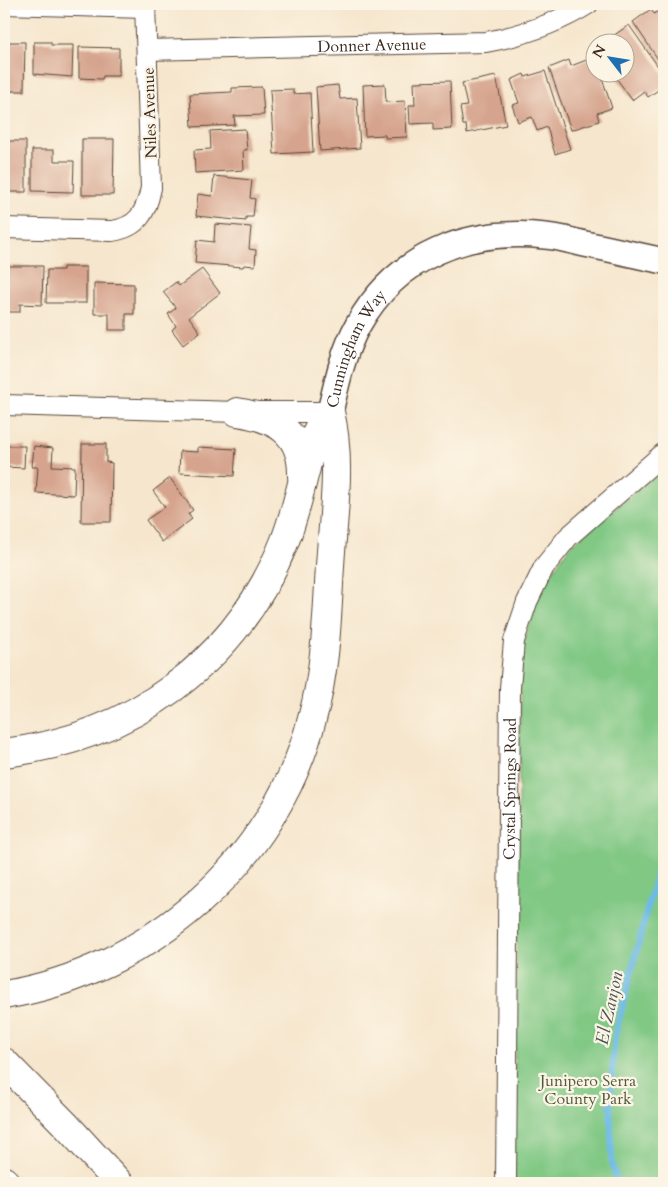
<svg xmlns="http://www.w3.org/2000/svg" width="668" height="1187" viewBox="0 0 668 1187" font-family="Cardo,serif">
<rect width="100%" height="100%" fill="#fcf5e5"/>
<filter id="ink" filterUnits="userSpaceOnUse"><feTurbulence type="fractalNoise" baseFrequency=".02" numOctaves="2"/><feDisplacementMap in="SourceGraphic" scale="10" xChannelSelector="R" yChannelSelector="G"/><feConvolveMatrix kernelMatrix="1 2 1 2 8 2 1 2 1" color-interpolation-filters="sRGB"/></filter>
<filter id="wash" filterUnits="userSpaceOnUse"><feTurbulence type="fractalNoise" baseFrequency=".0096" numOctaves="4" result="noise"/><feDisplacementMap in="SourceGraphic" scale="20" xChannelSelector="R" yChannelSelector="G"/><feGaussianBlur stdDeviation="1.12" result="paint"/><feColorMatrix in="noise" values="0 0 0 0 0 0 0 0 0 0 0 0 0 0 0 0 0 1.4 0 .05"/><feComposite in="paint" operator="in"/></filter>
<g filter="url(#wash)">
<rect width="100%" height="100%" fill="#f6e6cd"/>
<path fill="#80c884" stroke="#5e7951" d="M664 468V1183H513L521 649 540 590 570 546Z"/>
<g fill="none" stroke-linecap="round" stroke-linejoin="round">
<path stroke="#6dbae7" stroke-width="6" d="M617 1183 612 1163 610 1098 615 1036 664 843"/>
</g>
<g id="blocks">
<g fill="#d6a48e">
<path d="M664 7V68L633 22 651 9 654 14Z"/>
<path d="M629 25 664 75V86L648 97 644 91 632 100 612 72H626V42H613L610 38Z"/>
<path d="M7 42H25L24 91H7L8 75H4V44H7Z"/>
<path d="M34 42H51V45H73L72 77 34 74Z"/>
<path d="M79 47 119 48V76H103L102 79 79 78Z"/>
<path d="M589 59 592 68 596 67V72H600L612 108 597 113 599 121 571 130 549 68 569 60 571 66Z"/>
<path d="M545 71 570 149 555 154 547 127 537 131 532 117 518 122 512 105 519 103 511 80 524 74 525 77Z"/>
<path d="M496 76 506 125 467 133 466 125H463L460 107 467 106 462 83Z"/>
<path d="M450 81 452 129 433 130V123L410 124 409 105H415L414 82Z"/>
<path d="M385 84 386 102 405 101 407 137 385 138V135L365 136 363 85Z"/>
<path d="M338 85 340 99 357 98 360 148 320 151 316 87Z"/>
<path d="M262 87 264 115 234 116 235 125 192 127 190 94 232 92V88Z"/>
<path d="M293 89V94L310 93 313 152 274 154 270 90Z"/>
<path d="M245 129 247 150H243L244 170 195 173 194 150 211 149 210 131Z"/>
<path d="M82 139H114L113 195H82Z"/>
<path d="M4 141H26V192H4V184H7V170H4Z"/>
<path d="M32 150H54V161H74L73 192 32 191Z"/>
<path d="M214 176 252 180 250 198 255 199 253 217H246V221L196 216 198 194 212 196Z"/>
<path d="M215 224 251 227 249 249 256 250 255 266 244 265 243 267 195 263 197 240 214 242Z"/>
<path d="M4 266H43L42 305 20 304V312H4Z"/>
<path d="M63 267H86V303H46L47 270H63Z"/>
<path d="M202 269 220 293 189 317 200 332 183 345 172 330 176 326 168 314 176 308 163 292 176 282 179 286Z"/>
<path d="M94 283 134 284V314H126V330H109V314H94Z"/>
<path d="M4 440 7 441 6 446H25L24 468 4 467Z"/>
<path d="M82 444H106V462L112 463 111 522H81Z"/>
<path d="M34 446 53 448 52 466 75 467 74 495 36 493 38 467H32Z"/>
<path d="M198 447 236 449 234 476 179 473 180 451 198 452Z"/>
<path d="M170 478 193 510 188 514 192 519 162 542 146 520 165 507 153 491Z"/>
</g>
</g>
</g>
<g filter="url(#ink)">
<use href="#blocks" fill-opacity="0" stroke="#574638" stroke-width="1"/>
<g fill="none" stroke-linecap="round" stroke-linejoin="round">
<g stroke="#574638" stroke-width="22">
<g id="minor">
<path d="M4 4 145 8"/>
<path id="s1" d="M147 50 486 42C524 35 556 24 588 4"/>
<path d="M4 228 112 231C138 227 146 213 151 188L145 4"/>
<path d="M4 405 237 412H330"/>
<path id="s2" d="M506 1183 510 688 514 641 527 602 544 567 568 537 664 453"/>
</g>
</g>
<g stroke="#574638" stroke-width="28">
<g id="major">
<path id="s3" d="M330 412C337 382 343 352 358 325 397 255 468 228 545 236 560 237 575 242 590 245 615 250 639 256 664 261"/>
</g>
</g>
<g stroke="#574638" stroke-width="30">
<g id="highway">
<path d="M237 412C276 418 303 432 302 476"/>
<path d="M4 753C131 738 236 663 284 543 298 509 303 472 315 437L318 429 330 412"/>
<path d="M4 995C149 971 275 863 312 719 326 669 327 617 330 566 333 515 342 462 330 412"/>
<path d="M4 1062 65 1124 119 1183"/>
<path d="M4 1181 6 1183"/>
</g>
</g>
<use href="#minor" stroke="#fff" stroke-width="20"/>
<use href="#major" stroke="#fff" stroke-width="25"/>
<use href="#highway" stroke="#fff" stroke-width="28"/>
</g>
</g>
<g text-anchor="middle" stroke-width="4.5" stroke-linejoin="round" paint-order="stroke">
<g font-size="16" fill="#3b2a1e" stroke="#fcf5e5">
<text dy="6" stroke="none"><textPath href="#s1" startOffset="225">Donner Avenue</textPath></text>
<text transform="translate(149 113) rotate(-92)" y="6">Niles Avenue</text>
<text dy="6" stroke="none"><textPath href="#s3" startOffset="69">Cunningham Way</textPath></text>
<text dy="6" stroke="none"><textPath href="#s2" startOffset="394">Crystal Springs Road</textPath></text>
</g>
<g font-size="16" fill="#50593d" stroke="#fcf5e5">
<text x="588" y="1086">Junipero Serra<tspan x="588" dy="18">County Park</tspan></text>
</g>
<g font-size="18" font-style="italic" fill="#4a555a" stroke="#fcf5e5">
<text transform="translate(609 1008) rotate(-78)" y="6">El Zanjon</text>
</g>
</g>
<rect width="668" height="1187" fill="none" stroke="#fcf5e5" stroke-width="20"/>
<g transform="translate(610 58) rotate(301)"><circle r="24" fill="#fcf5e5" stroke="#afa495"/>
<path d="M0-4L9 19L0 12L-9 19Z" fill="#1f6fb2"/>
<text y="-8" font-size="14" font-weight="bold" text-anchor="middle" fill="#3b2a1e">N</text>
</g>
</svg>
